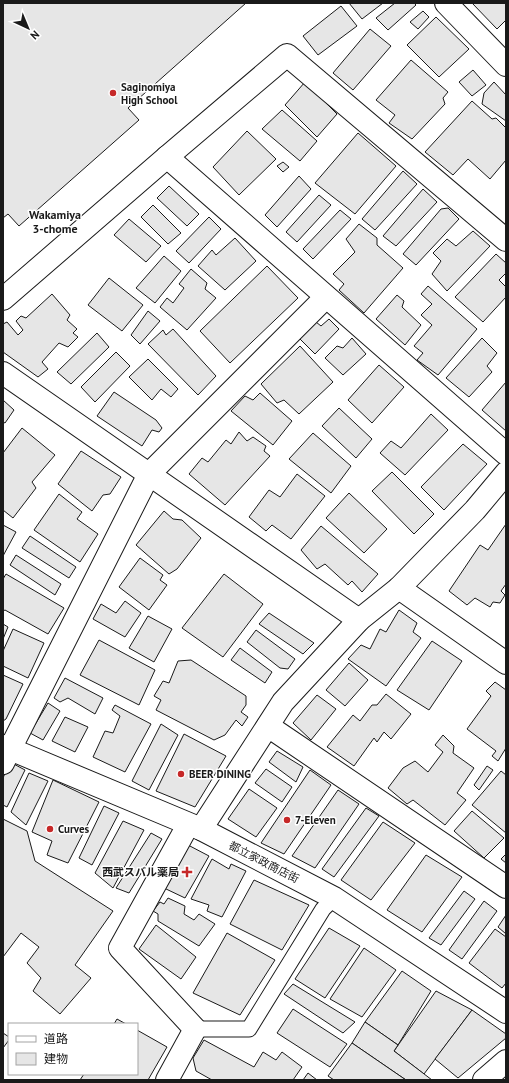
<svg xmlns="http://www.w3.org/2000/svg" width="509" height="1083" viewBox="0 0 509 1083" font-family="'PT Sans','Noto Sans JP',sans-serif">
<rect width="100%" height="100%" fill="#fff"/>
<g fill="#e6e6e6" stroke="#1a1a1a">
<path d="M3 3H58L3 53Z"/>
<path d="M3 3H246L128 108 139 120 19 226 8 214 3 218Z"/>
<path d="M349 3H383L362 19Z"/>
<path d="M395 3H414L416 5 388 30 376 18Z"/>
<path d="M472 3H506V20L497 29Z"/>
<path d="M341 6 357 26 318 55 303 36Z"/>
<path d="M423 11 429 17 418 29 410 22Z"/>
<path d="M436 17 469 49 439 77 407 45Z"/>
<path d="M370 29 391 46 353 90 333 73Z"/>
<path d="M411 60 448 92 443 98 445 104 412 139 389 123 395 115 376 100Z"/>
<path d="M473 70 486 85 472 96 459 82Z"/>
<path d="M305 82 337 114 317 137 285 105Z"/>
<path d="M494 82 506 95V121L482 104 484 93Z"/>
<path d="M472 101 492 119 496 118 506 128V160L490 179 468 159 453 175 425 152Z"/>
<path d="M282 110 317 141 300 161 262 129Z"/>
<path d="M247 131 276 159 239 195 213 167Z"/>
<path d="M358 133 396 166 355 214 315 183Z"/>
<path d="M283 162 289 167 283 172 277 166Z"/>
<path d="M403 171 417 184 375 230 362 219Z"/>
<path d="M299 176 311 189 277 227 265 215Z"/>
<path d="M169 186 199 214 187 226 157 198Z"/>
<path d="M423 189 437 202 396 246 383 236Z"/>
<path d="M319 195 331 205 297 242 286 232Z"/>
<path d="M153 205 181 233 168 244 141 217Z"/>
<path d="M448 208 459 219 416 265 403 254 441 209Z"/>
<path d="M340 210 351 219 313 259 303 249Z"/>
<path d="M209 217 221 229 189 263 176 251Z"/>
<path d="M129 219 161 246 146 262 114 235Z"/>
<path d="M359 224 377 238V245L403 268 364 313 339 290 344 284 333 274 355 252 346 239Z"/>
<path d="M473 231 490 246 447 291 432 274 441 261 433 253 447 239 456 246Z"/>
<path d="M235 238 256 261 225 290 198 266 212 250 216 255Z"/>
<path d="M496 254 506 263V273L499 280 506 287V297L483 322 455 297Z"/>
<path d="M164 256 181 271 155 303 136 288Z"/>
<path d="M267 266 298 298 230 363 200 331Z"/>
<path d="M191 269 207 283 205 289 216 298 187 330 160 307 167 298 173 303 184 288 179 284Z"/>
<path d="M109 278 143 305 122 331 88 305Z"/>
<path d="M428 286 477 329 438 375 417 360 423 353 414 346 432 325 421 315 432 304 421 294Z"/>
<path d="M52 294 70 315 67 320 77 329 73 333 78 337 68 347 59 343 42 362 48 369 38 377 3 352V324L7 322 18 335 23 330 16 321 21 316 26 318Z"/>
<path d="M397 295 404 301 402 307 421 325 405 345 376 319Z"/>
<path d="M148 311 160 321 140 344 131 335Z"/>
<path d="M329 319 339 329 315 354 300 339 316 322 321 326Z"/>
<path d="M173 329 216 376 198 395 148 344 163 330 166 335Z"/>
<path d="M97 333 109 347 71 384 57 372Z"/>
<path d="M352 338 366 354 343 375 325 358 337 346 343 348Z"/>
<path d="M482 338 497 353 487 366 492 372 469 397 446 378Z"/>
<path d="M300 346 333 382 299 414 284 400 277 403 261 384Z"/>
<path d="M116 352 130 366 95 402 81 387Z"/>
<path d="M148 359 178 389 171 397 161 389 152 400 129 377Z"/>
<path d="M379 365 404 387 372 423 348 400Z"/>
<path d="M506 382V431L482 410Z"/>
<path d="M114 392 156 420 162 428 159 432 152 430 142 446 97 416Z"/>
<path d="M260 393 292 421 273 445 231 411 245 396 253 400Z"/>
<path d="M3 400 14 410 5 423 3 422Z"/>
<path d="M339 408 372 439 356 458 322 426Z"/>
<path d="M431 414 448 430 405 475 380 453 391 441 401 448Z"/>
<path d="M22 428 55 455 32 482 36 488 13 518 3 510V453Z"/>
<path d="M239 432 247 441 253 437 266 446 264 451 270 456 225 505 189 474 202 458 208 462 226 440 231 444Z"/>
<path d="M313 433 351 466 331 493 289 459Z"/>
<path d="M463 444 487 464 444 510 421 487Z"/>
<path d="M81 451 121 477 110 494 103 495 92 511 58 484Z"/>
<path d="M392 472 434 514 414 534 372 491Z"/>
<path d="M297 474 325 496 291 539 272 525 266 531 249 517 269 490 280 497Z"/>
<path d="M349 493 387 529 364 553 326 518Z"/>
<path d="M59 494 82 512 77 519 98 534 80 562 34 530Z"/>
<path d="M164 511 173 519 182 520 201 538 177 569 169 574 136 545Z"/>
<path d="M506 524V584L501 591 505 595 500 603 493 602 490 607 475 598 467 605 449 591 480 545 488 550Z"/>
<path d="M3 525 16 532 3 556Z"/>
<path d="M321 526 378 574 362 592 352 581 348 585 325 564 317 569 301 550Z"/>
<path d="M30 536 76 567 69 578 22 548Z"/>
<path d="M16 555 61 584 55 595 10 565Z"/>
<path d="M140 558 163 575 160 580 167 585 149 610 119 587Z"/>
<path d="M6 574 64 608 48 634 5 610 3 611V579Z"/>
<path d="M224 574 263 604 223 657 182 628Z"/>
<path d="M125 601 141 613 125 637 93 619 101 604 116 613Z"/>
<path d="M399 610 417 623 413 632 421 638 386 686 348 659 361 645 370 649 380 629 386 632Z"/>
<path d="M269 613 314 643 303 654 259 624Z"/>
<path d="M148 616 172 629 154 662 129 648Z"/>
<path d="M3 624 8 627 3 639Z"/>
<path d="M13 629 44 643 28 678 3 666V651Z"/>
<path d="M256 630 295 659 288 669 280 668 247 642Z"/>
<path d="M99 640 155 670 139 705 80 675Z"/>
<path d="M432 641 462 661 429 710 397 690Z"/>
<path d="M240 648 272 672 265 683 231 660Z"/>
<path d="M191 660 246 696V705L241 712 248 717 242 726 236 720 225 735 214 740 156 710 161 700 154 696 163 681 169 683 178 661Z"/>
<path d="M349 663 368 680 345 706 326 690Z"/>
<path d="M3 675 23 684 6 719 3 721Z"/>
<path d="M65 678 103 698 95 714 68 698 60 702 54 698Z"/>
<path d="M495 682 506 690V748L498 761 492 756 496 751 467 729 491 696 486 691Z"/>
<path d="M386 694 411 714 391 739 384 732 377 742 374 738 354 766 327 747 353 715 360 721 372 705H377Z"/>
<path d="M317 695 336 709 311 740 293 723Z"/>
<path d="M48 703 60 711 43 740 30 733Z"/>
<path d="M115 705 151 724 125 772 93 757 105 731 113 733 120 716 112 710Z"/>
<path d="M65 717 88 727 75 752 52 741Z"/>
<path d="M161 724 178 735 149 790 132 781Z"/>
<path d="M184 734 226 756 195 807 156 791Z"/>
<path d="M443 735 454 746 453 753 474 768 457 793 466 800 445 825 413 800 407 804 388 788 403 768 415 761 428 772 443 752 435 745Z"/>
<path d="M277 751 303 767 296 782 269 762Z"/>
<path d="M10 762 25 770 7 807 3 805V778Z"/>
<path d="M487 766 493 770 479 790 474 785Z"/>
<path d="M266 769 292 787 282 802 255 783Z"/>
<path d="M310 770 331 785 284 854 261 843Z"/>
<path d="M501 771 506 775V833L472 805Z"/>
<path d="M29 773 48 781 26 825 11 812Z"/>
<path d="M53 780 99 802 68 863 47 855 52 841 32 832Z"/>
<path d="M249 789 277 808 256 837 228 819Z"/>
<path d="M338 790 359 804 315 868 292 856Z"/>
<path d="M104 806 119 813 92 865 79 858Z"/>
<path d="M366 808 379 816 334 877 322 869Z"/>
<path d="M472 811 504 838 484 858 454 831Z"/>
<path d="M3 819 27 831 35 861 113 911 75 965 91 978 60 1014 33 991 41 978 27 963 39 947 21 933 3 957Z"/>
<path d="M123 821 144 830 113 888 95 873Z"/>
<path d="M383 822 415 843 371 900 341 880Z"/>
<path d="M151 833 162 839 129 893 116 888Z"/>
<path d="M188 845 209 856 185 898 164 888Z"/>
<path d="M506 854V863L501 859Z"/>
<path d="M426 855 462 877 422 932 387 910Z"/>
<path d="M212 859 229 869 231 864 246 871 222 917 207 911 209 905 191 899Z"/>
<path d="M254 880 309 905 282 950 230 924Z"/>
<path d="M464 891 475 899 441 945 429 938Z"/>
<path d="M168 898 185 906 184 914 194 920 199 914 215 924 199 946 158 921V914L153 911 160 902 164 904Z"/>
<path d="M484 901 497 911 462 959 449 950Z"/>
<path d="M506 915V934L498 927Z"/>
<path d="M156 925 196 957 181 979 139 949Z"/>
<path d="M329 928 360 946 325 998 295 979Z"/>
<path d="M495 929 506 937V983L502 988 469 963Z"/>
<path d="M227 933 275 960 240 1015 193 993Z"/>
<path d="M364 948 396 970 362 1017 330 999Z"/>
<path d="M402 971 431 991 398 1045 365 1022Z"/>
<path d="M293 984 355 1022 343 1033 284 994Z"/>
<path d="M436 991 472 1010 424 1074 394 1051Z"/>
<path d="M293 1009 347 1044 330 1067 277 1033Z"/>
<path d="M472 1010 506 1034V1038L458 1078 435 1059Z"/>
<path d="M117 1019 126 1024H114Z"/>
<path d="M365 1022 398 1045 394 1051 432 1080H406L352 1043Z"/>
<path d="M137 1030 167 1047 148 1080H80L84 1074H137Z"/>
<path d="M3 1033 9 1037V1040L3 1048Z"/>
<path d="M204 1040 254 1067 263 1052 276 1060 282 1052 302 1067 293 1080H212L196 1071 193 1058Z"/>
<path d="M352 1043 406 1080H334L328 1076Z"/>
<path d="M308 1073 317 1080H303Z"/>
</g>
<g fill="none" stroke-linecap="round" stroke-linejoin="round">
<g stroke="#1a1a1a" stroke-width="17">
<path id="lane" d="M195 1029H249L323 909 334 898"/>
</g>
<g stroke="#1a1a1a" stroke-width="24">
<g id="street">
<path d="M446 3 506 65"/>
<path d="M167 157 506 454"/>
<path d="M3 299 167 157 287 55 506 240"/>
<path d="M3 373 359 620"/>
<path d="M399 588 506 663"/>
<path d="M268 726 506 887"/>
<path d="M3 746 201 829 334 898 506 1012"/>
<path d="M3 763 149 474 326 297"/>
<path d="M201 829 283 702 359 620 399 588 475 510 506 473"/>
<path d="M167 1080 195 1029 120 948 188 825"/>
<path d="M484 1080 506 1061"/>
</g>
</g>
<use href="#lane" stroke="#fff" stroke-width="15"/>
<use href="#street" stroke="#fff" stroke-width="22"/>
</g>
<g fill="#c62828" stroke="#fff" stroke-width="1.5">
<circle cx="113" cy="93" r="4"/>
<circle cx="181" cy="774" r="4"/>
<circle cx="287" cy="820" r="4"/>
<circle cx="50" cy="829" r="4"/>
<path d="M185 866h4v4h4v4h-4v4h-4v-4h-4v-4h4z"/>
</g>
<g text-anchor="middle" stroke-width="3" stroke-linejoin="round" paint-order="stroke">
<g font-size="11" font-weight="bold" fill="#1a1a1a" stroke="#fff" text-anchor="start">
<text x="121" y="91">Saginomiya<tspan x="121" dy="13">High School</tspan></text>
<text x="189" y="778">BEER DINING</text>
<text x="295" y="824">7-Eleven</text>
<text x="58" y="833">Curves</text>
<text x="179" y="876" text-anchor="end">西武スバル薬局</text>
</g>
<g font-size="11" fill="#1a1a1a" stroke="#fff">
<text transform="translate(264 862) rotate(27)" y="4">都立家政商店街</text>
</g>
<g font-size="12" font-weight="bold" fill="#1a1a1a" stroke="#fff">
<text x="55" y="219">Wakamiya<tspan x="55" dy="14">3-chome</tspan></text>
</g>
</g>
<rect width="509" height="1083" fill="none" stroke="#1a1a1a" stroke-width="8"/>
<rect x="8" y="1023" width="130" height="52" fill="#ffffff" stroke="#a3a3a3"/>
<rect x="16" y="1036" width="20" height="6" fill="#ffffff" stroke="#a3a3a3"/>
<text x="44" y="1043" font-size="12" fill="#1a1a1a">道路</text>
<rect x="16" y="1053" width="20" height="12" fill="#e6e6e6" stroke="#a3a3a3"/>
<text x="44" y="1063" font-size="12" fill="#1a1a1a">建物</text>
<g transform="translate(28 28) rotate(136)" stroke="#ffffff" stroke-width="3" paint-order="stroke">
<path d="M0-3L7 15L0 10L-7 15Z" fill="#1a1a1a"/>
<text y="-6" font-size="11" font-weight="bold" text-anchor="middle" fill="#1a1a1a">N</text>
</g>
</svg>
